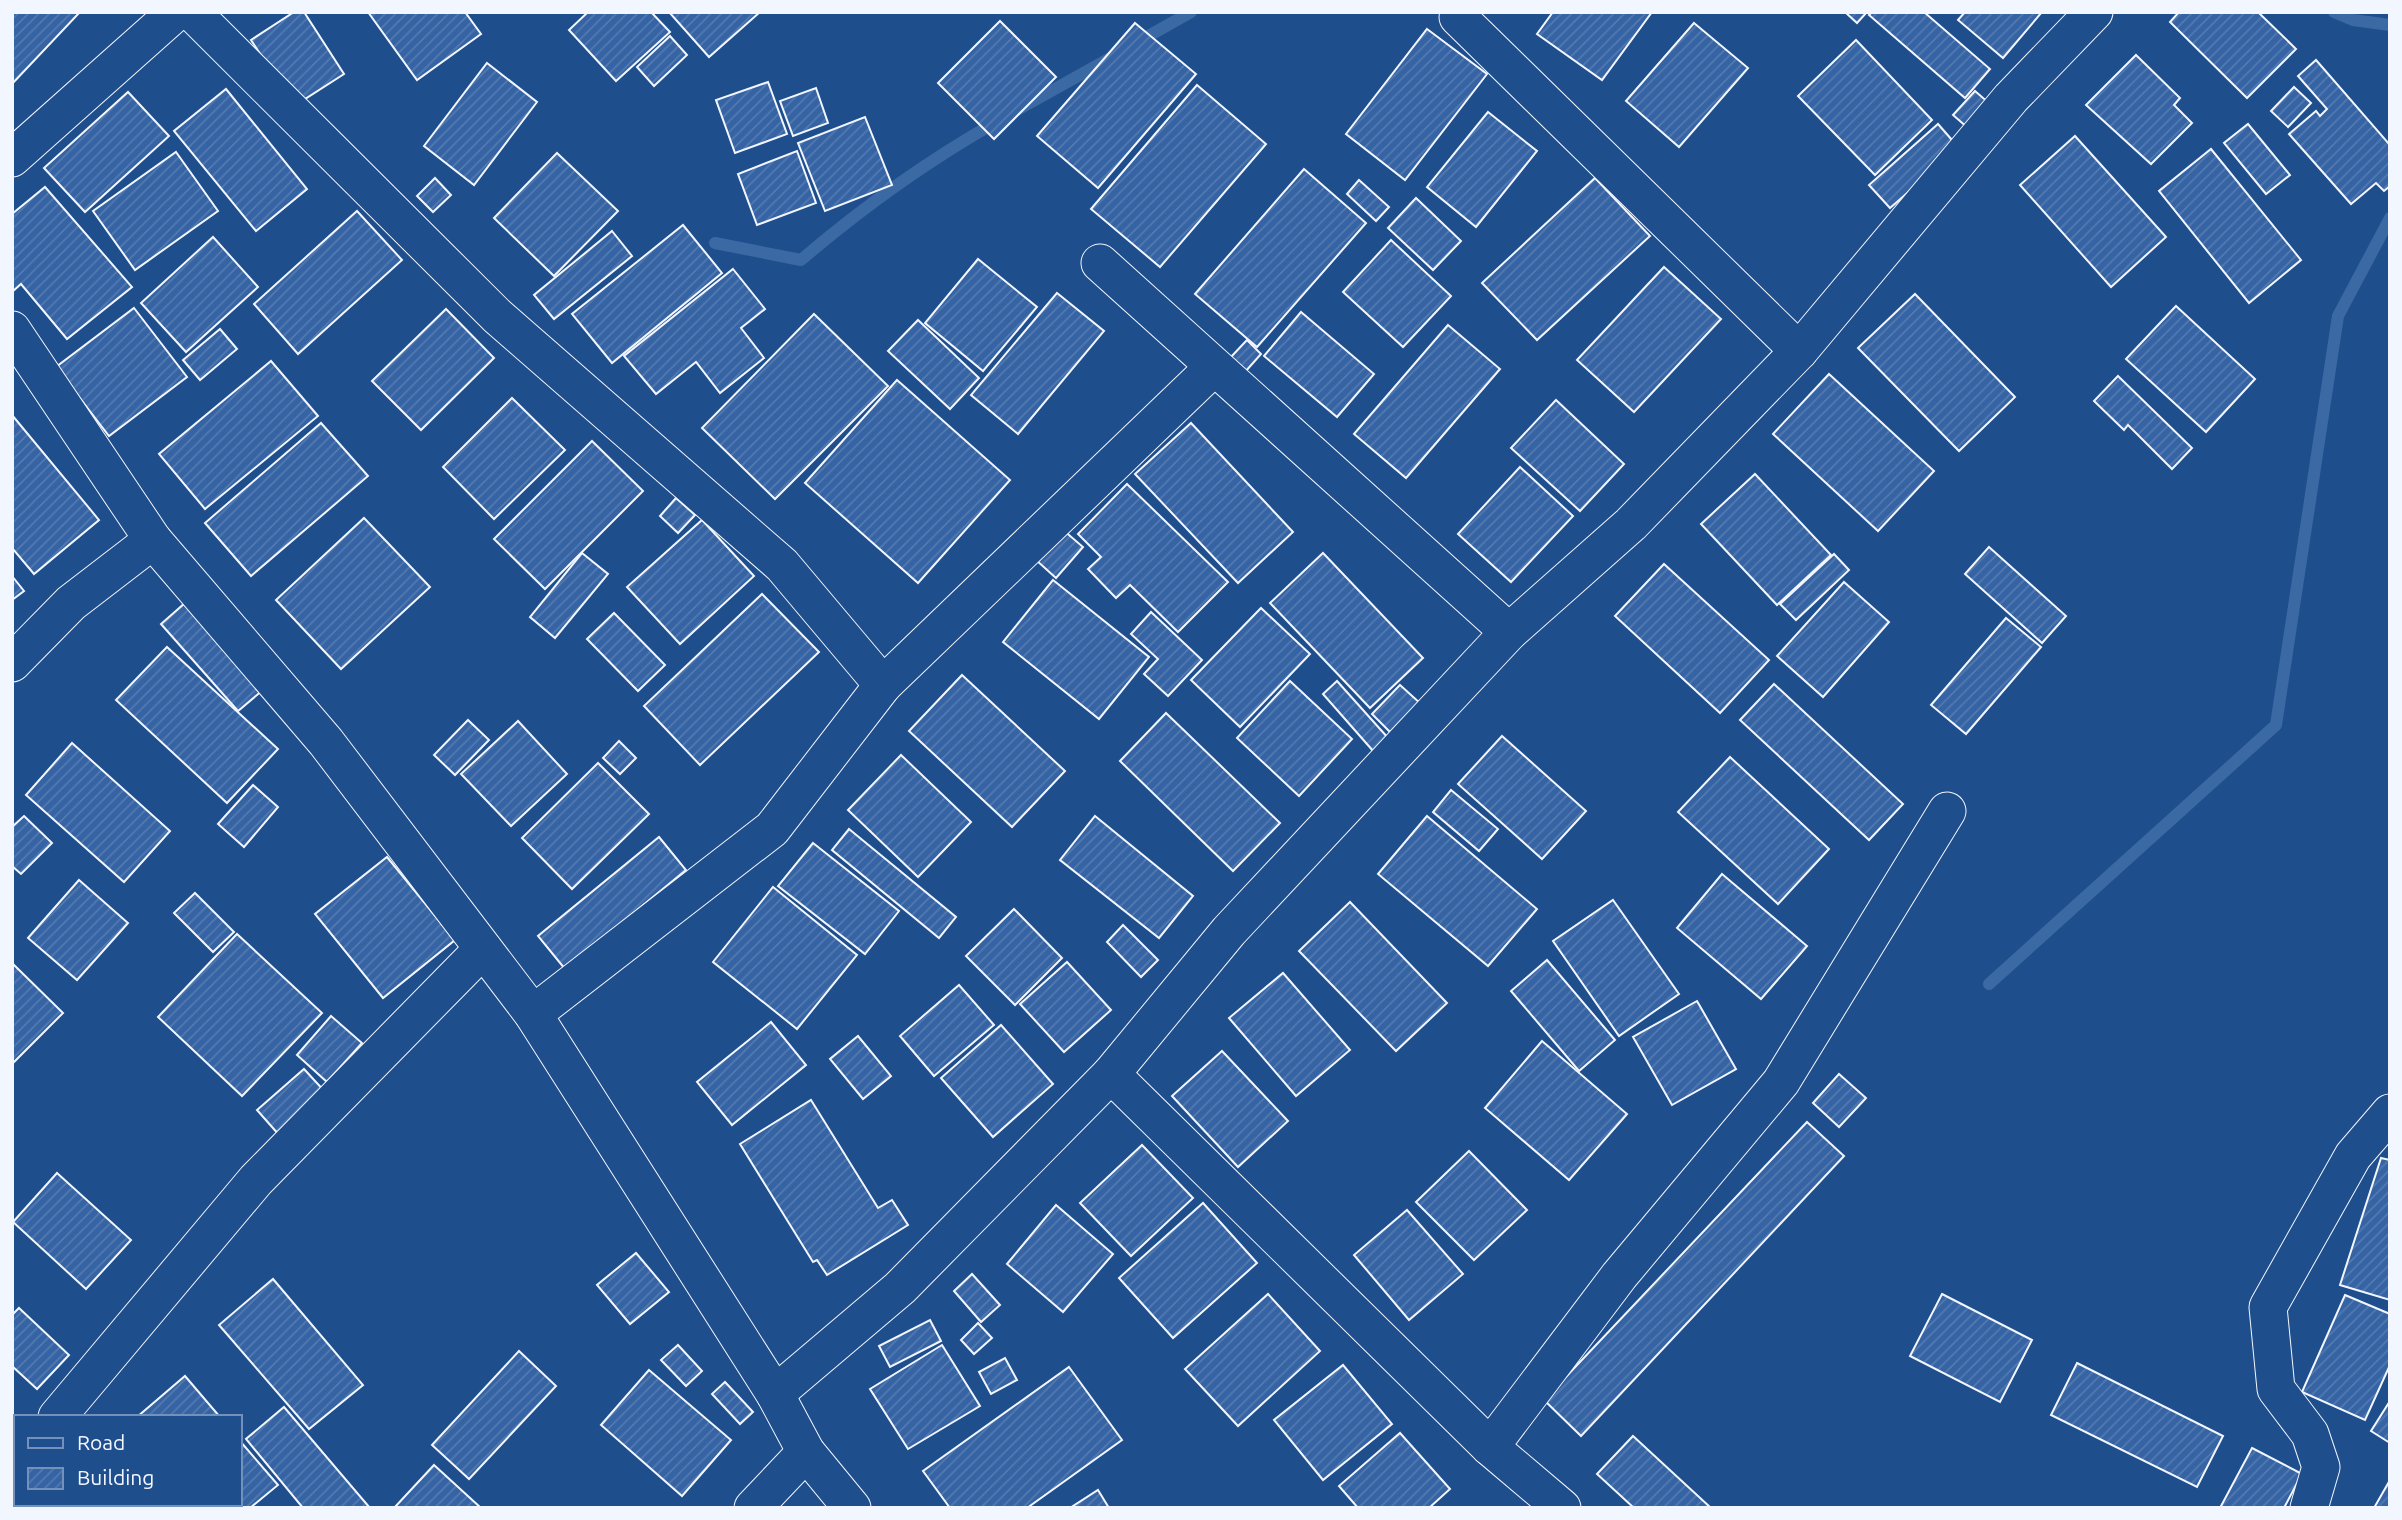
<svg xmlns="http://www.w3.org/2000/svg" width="2402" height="1520" viewBox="0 0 2402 1520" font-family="Ubuntu,sans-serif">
<defs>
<pattern id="building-hatch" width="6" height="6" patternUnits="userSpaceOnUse" patternTransform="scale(1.75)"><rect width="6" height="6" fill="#3563a3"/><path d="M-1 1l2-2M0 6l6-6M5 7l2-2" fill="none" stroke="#537ab1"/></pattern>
</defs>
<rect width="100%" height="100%" fill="#1f4e8c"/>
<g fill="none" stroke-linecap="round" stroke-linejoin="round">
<g stroke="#3b69a3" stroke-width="12">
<path d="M2334 12 2353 20 2390 25"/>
<path d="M1136 43 1191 12"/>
<path d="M1017 110 1114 56"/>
<path d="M715 243 801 260C863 207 927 161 998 121"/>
<path d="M1989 984 2276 725 2338 316 2390 218"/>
</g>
</g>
<g fill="url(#building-hatch)" stroke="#f2f6ff" stroke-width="2">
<path d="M12 12H80L12 84Z"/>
<path d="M294 12H304L344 74 294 106 251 40Z"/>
<path d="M368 12H465L481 34 417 80Z"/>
<path d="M588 12H651L670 32 616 81 569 30Z"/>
<path d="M669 12H760L709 57Z"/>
<path d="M1553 12H1652L1602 80 1537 34Z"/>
<path d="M1845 12H1867L1857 23Z"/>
<path d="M1872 12H1924L1990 69 1965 98 1869 15Z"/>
<path d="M1965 12H2042L2003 58 1958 20Z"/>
<path d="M2179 12H2258L2296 49 2247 98 2170 22Z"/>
<path d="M1000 21 1056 77 994 139 938 83Z"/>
<path d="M1135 23 1196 74 1098 188 1037 136Z"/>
<path d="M1694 23 1748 68 1679 147 1626 101Z"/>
<path d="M1427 29 1487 74 1405 180 1346 134Z"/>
<path d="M670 36 687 55 654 86 637 67Z"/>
<path d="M1856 40 1932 120 1875 175 1798 96Z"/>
<path d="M2136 55 2180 98 2174 105 2192 123 2151 164 2086 105Z"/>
<path d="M2316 60 2390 145V186L2384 191 2376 183 2351 204 2289 134 2316 111 2320 116 2327 109 2298 76Z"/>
<path d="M487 63 537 102 474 185 424 146Z"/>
<path d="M768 82 787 134 735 153 716 100Z"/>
<path d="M1197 85 1266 144 1160 267 1091 209Z"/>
<path d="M2294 87 2311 103 2288 127 2271 111Z"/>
<path d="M816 88 828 123 793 136 780 101Z"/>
<path d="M226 89 307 189 256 231 174 131Z"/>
<path d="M1975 91 1990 104 1968 128 1953 115Z"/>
<path d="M128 92 169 136 85 212 44 168Z"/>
<path d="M1488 112 1537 151 1476 227 1427 187Z"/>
<path d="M865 117 892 185 825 211 798 143Z"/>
<path d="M1938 124 1959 148 1890 208 1869 185Z"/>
<path d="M2248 124 2290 175 2266 194 2224 143Z"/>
<path d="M2075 136 2166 237 2111 287 2020 185Z"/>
<path d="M2211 149 2301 260 2249 303 2159 191Z"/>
<path d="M797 151 816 203 757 225 738 174Z"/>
<path d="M176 152 218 211 135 270 93 211Z"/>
<path d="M557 153 618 211 554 276 494 218Z"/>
<path d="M1304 169 1366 223 1257 347 1195 294Z"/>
<path d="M435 178 451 195 433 212 417 196Z"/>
<path d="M1595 178 1650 236 1537 340 1482 283Z"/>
<path d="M1359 180 1389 207 1376 221 1347 194Z"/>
<path d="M45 187 132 287 67 339 21 284 12 292V214Z"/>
<path d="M1416 198 1461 241 1433 270 1388 228Z"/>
<path d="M357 211 402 260 298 354 254 304Z"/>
<path d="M683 225 722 273 612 363 572 314Z"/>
<path d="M612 231 632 256 554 319 534 295Z"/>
<path d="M213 237 258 287 186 352 141 303Z"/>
<path d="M1391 240 1451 296 1403 347 1343 292Z"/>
<path d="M978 259 1037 307 983 371 925 323Z"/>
<path d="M1664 267 1721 319 1634 412 1577 360Z"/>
<path d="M733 269 765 309 741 328 764 358 720 393 696 362 656 394 624 356Z"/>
<path d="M1057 293 1104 331 1018 434 971 395Z"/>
<path d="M1915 294 2015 397 1959 451 1858 348Z"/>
<path d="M2176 306 2255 379 2206 432 2126 359Z"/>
<path d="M134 308 187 377 109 436 56 367Z"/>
<path d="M446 309 494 358 421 430 372 381Z"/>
<path d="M1301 312 1374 374 1337 417 1264 356Z"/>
<path d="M814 314 888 386 775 499 702 428Z"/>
<path d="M918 320 979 378 950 409 888 351Z"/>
<path d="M1448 325 1500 369 1406 478 1354 434Z"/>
<path d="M220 329 237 349 200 380 183 360Z"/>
<path d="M1247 340 1261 354 1245 372 1230 358Z"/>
<path d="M271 361 318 416 205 509 159 454Z"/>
<path d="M1829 374 1934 471 1878 531 1773 434Z"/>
<path d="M2118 376 2192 448 2172 469 2128 425 2124 430 2094 401Z"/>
<path d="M897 380 1010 480 918 583 805 483Z"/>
<path d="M512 398 565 450 494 519 443 467Z"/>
<path d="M1556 400 1624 464 1580 511 1511 448Z"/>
<path d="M12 415 99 520 34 574 12 548Z"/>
<path d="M321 423 368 476 251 576 205 523Z"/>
<path d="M1191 423 1293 532 1238 583 1135 474Z"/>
<path d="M592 441 643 491 545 589 494 539Z"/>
<path d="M1520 467 1573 516 1511 582 1458 534Z"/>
<path d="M1755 474 1831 555 1777 605 1701 524Z"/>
<path d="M1127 484 1228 582 1178 632 1130 585 1116 598 1088 569 1101 557 1078 534Z"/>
<path d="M676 498 695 515 678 533 660 516Z"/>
<path d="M364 518 430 587 341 669 276 600Z"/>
<path d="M702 520 754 576 680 644 627 587Z"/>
<path d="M1062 529 1083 547 1056 578 1036 560Z"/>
<path d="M1989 547 2066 616 2042 643 1965 574Z"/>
<path d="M582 553 608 574 555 638 530 617Z"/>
<path d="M1323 553 1423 658 1370 708 1270 603Z"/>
<path d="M1834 554 1849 570 1796 620 1780 604Z"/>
<path d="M1664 564 1769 660 1720 713 1615 616Z"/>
<path d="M12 576 24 591 12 600Z"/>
<path d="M1053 580 1149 657 1099 719 1003 642Z"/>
<path d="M1844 582 1889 622 1823 697 1777 656Z"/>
<path d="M762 594 819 652 700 765 644 706Z"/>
<path d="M185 603 263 690 238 711 161 624Z"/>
<path d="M1261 608 1310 654 1240 727 1191 680Z"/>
<path d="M1151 612 1202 660 1168 696 1144 674 1158 659 1131 634Z"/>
<path d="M614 613 665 665 638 691 587 639Z"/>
<path d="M2006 618 2041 647 1966 734 1931 705Z"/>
<path d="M167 647 278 749 227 803 116 700Z"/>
<path d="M962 675 1065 771 1012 827 909 731Z"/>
<path d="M1290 681 1352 739 1299 796 1237 738Z"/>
<path d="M1337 681 1389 739 1374 752 1323 694Z"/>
<path d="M1774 684 1903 804 1869 840 1740 720Z"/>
<path d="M1400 685 1421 704 1392 734 1372 714Z"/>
<path d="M1166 713 1280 823 1233 871 1120 761Z"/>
<path d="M468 720 489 740 455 775 434 755Z"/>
<path d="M518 721 567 774 511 826 461 774Z"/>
<path d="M1502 736 1586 811 1542 859 1458 784Z"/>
<path d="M619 741 636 758 620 774 603 758Z"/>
<path d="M72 743 170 831 124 882 26 795Z"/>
<path d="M901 755 971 822 918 877 848 810Z"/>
<path d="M1730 757 1829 849 1778 904 1678 812Z"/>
<path d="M598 763 649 814 572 889 522 838Z"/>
<path d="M253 785 278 807 244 847 218 824Z"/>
<path d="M1451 790 1498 829 1479 851 1433 812Z"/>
<path d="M24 816 52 843 21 874 12 866V827Z"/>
<path d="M1095 816 1193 896 1159 938 1060 860Z"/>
<path d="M1427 816 1537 909 1488 966 1378 874Z"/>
<path d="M849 829 956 917 939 938 832 850Z"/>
<path d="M659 837 686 870 565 969 538 936Z"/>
<path d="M813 843 899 911 865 954 778 886Z"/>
<path d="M387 857 455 940 383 998 315 914Z"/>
<path d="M1722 874 1807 946 1761 999 1677 928Z"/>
<path d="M79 880 128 923 77 980 28 938Z"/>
<path d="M773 887 857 955 797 1029 713 962Z"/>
<path d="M195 893 234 932 213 952 174 913Z"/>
<path d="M1613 900 1679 994 1619 1036 1553 941Z"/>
<path d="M1350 902 1447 1003 1396 1051 1299 951Z"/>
<path d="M1014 909 1062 958 1015 1005 966 956Z"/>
<path d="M1123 925 1158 960 1141 977 1107 942Z"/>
<path d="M237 934 322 1013 242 1096 158 1017Z"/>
<path d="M1547 960 1615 1040 1579 1071 1511 991Z"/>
<path d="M1067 962 1111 1010 1064 1052 1020 1004Z"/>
<path d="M12 963 63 1013 12 1064Z"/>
<path d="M1283 973 1350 1050 1296 1096 1229 1018Z"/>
<path d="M959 985 994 1025 934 1076 900 1036Z"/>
<path d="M1697 1001 1736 1069 1672 1105 1633 1037Z"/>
<path d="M331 1016 362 1043 327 1082 297 1055Z"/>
<path d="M771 1022 806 1065 732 1125 697 1082Z"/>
<path d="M1001 1025 1053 1084 993 1137 941 1078Z"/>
<path d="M858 1036 891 1076 863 1099 830 1059Z"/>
<path d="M1542 1041 1627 1114 1569 1180 1485 1108Z"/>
<path d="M1222 1051 1288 1121 1238 1167 1172 1096Z"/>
<path d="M304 1069 327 1094 280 1136 257 1110Z"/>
<path d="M1839 1074 1866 1098 1839 1127 1813 1103Z"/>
<path d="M811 1100 878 1208 892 1200 908 1225 827 1275 817 1260 813 1262 740 1144Z"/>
<path d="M1807 1122 1844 1156 1581 1436 1544 1400Z"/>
<path d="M1142 1145 1193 1198 1131 1256 1080 1203Z"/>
<path d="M1469 1151 1527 1210 1474 1260 1416 1202Z"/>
<path d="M2381 1158 2390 1160V1300L2340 1285Z"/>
<path d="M57 1173 131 1240 86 1289 13 1222Z"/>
<path d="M1203 1203 1257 1263 1173 1338 1119 1278Z"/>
<path d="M1056 1205 1113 1254 1063 1312 1007 1264Z"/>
<path d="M1407 1210 1463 1274 1409 1320 1354 1255Z"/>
<path d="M636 1253 669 1292 630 1324 597 1285Z"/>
<path d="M972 1274 1000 1305 981 1322 954 1291Z"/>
<path d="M273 1279 363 1385 309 1429 219 1325Z"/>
<path d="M1268 1294 1320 1351 1238 1426 1185 1369Z"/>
<path d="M1942 1294 2032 1340 2000 1402 1910 1356Z"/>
<path d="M2345 1295 2390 1314V1365L2365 1420 2302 1392Z"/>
<path d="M19 1308 69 1355 37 1389 12 1366V1315Z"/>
<path d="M930 1320 941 1341 890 1367 879 1346Z"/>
<path d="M978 1323 992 1338 974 1354 961 1340Z"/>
<path d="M678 1345 702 1371 686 1386 661 1360Z"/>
<path d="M942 1345 980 1406 908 1449 870 1389Z"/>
<path d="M519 1351 556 1386 469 1479 432 1445Z"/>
<path d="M1005 1358 1017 1380 991 1394 979 1372Z"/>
<path d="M2077 1363 2223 1436 2197 1487 2051 1415Z"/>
<path d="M1343 1365 1392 1424 1323 1480 1274 1420Z"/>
<path d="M1069 1367 1122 1440 1027 1508H950L923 1471Z"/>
<path d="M649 1370 731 1440 682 1496 601 1425Z"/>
<path d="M185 1376 220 1417H137Z"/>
<path d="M725 1382 753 1412 740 1424 712 1394Z"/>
<path d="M2390 1401V1443L2371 1431Z"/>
<path d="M284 1407 370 1508H303L246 1439Z"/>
<path d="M1400 1433 1450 1489 1429 1508H1358L1339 1486Z"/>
<path d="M1633 1436 1711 1508H1634L1597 1474Z"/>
<path d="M240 1441 278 1485 250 1508H211L209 1504H240Z"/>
<path d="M2252 1448 2302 1474 2284 1508H2220Z"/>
<path d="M434 1465 481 1508H394Z"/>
<path d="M2390 1480V1508H2374Z"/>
<path d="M1098 1490 1109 1508H1070Z"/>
<path d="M83 1504H114L117 1508H79Z"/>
</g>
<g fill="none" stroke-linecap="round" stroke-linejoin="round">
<g stroke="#f2f6ff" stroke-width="39">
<g id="street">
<path d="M192 12 497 316 782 565 883 685"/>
<path d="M1458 17 1799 351"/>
<path d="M12 158 176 12"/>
<path d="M1100 263 1509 632"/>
<path d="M12 330 153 540 326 742 533 1014 775 1394 806 1452 852 1508"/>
<path d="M12 663 71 603 153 540"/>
<path d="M533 1014 772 829 883 685 1214 367"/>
<path d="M1111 1074 1490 1447 1562 1508"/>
<path d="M775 1394 900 1288 1111 1074 1229 931 1509 632 1631 524 1799 351 2011 98 2094 12"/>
<path d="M57 1417 256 1180 483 949"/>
<path d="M1490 1447 1619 1276 1781 1082 1947 811"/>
<path d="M12 1466 16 1462"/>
<path d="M753 1508 806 1452"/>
<path d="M2309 1508 2321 1467 2310 1434 2276 1389 2268 1307 2353 1156 2390 1113"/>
</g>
</g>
<use href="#street" stroke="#1f4e8c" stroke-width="37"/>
</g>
<rect width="2402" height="1520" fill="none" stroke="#f2f6ff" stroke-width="28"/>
<rect x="14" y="1415" width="228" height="91" fill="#1f4e8c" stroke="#7391ba" stroke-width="2"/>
<rect x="28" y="1438" width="35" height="10" fill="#1f4e8c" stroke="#7391ba" stroke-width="2"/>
<text x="77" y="1450" font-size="21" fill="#f2f6ff">Road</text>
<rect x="28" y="1468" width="35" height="21" fill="url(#building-hatch)" stroke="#7391ba" stroke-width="2"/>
<text x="77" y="1485" font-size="21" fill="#f2f6ff">Building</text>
</svg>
